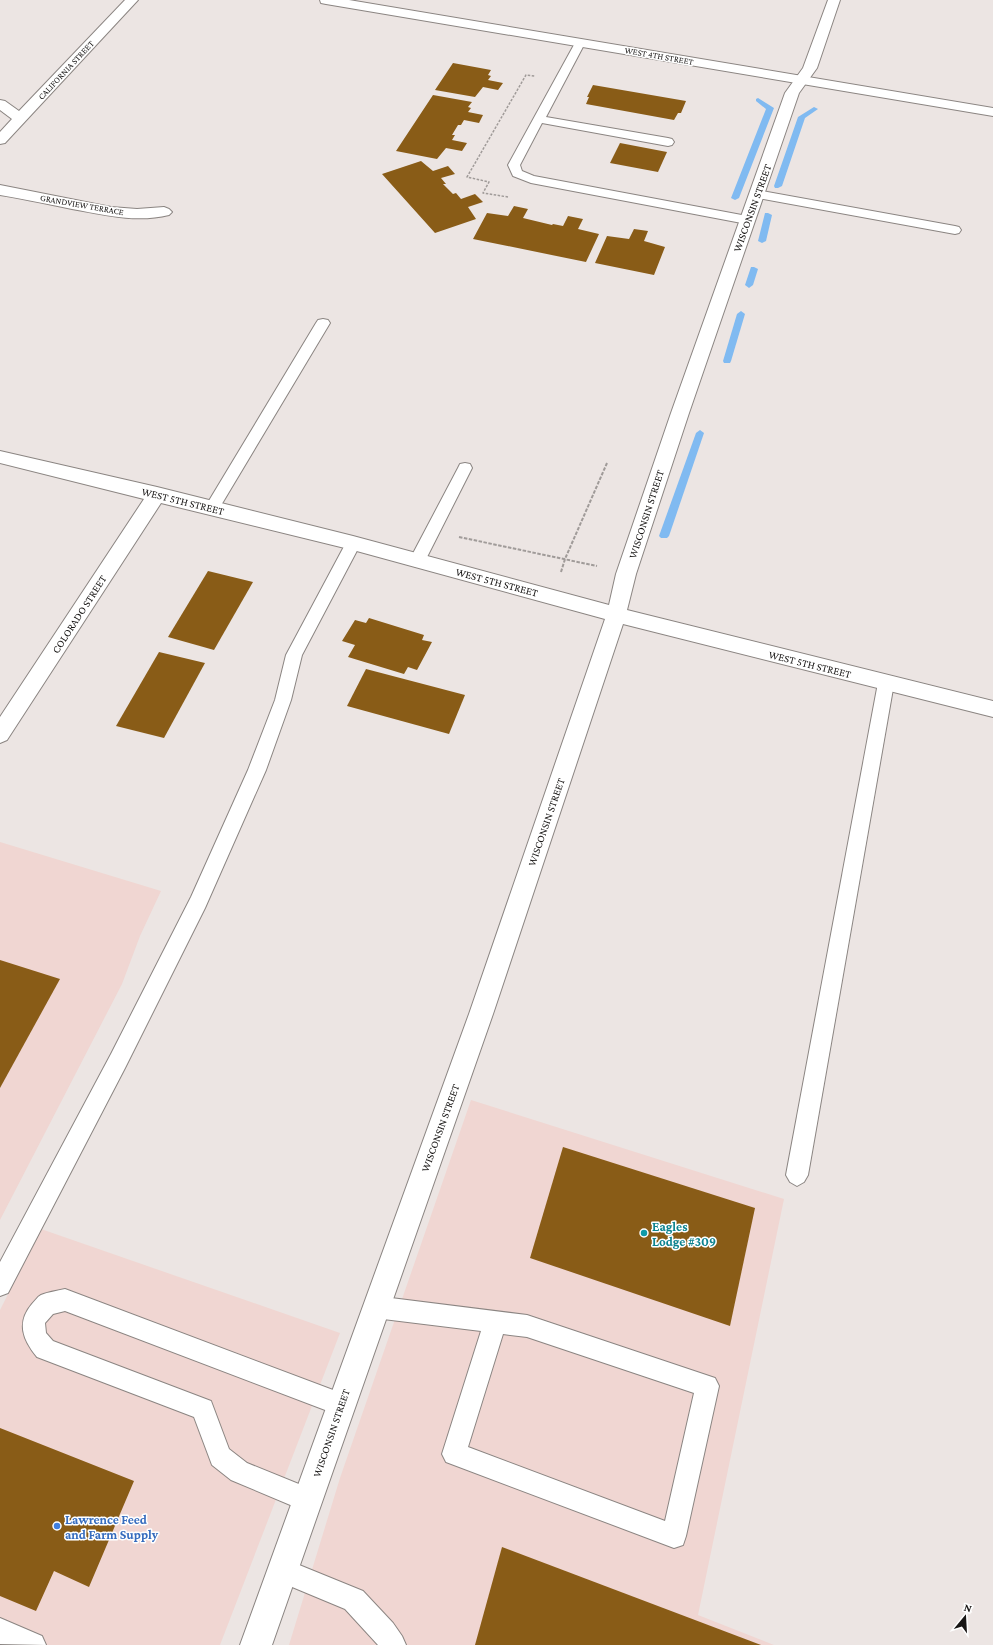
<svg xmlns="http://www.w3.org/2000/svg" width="993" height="1645" viewBox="0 0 993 1645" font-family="'Crimson Pro',serif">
<rect width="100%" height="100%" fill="#ece5e3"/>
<g fill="#f0d6d2">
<path d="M0 842 161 891 140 936 122 984 0 1220Z"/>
<path d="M471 1100 784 1199 698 1615 774 1645H289L340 1478Z"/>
<path d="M41 1229 340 1333 220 1645H0V1310Z"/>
</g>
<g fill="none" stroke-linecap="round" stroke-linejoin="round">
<g fill="#80baf1" fill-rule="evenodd">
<path d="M758 98 774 108 739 198 735 200 731 198 766 109 756 101V99Z"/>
<path d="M814 107 818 109 805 118 782 186 778 188H775L774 186 798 117Z"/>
<path d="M765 213H768L772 215 766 241 762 243 758 241Z"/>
<path d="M751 267H754L758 269 753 285 749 288 745 285Z"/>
<path d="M741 311 745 314 731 361 730 363H724L723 361 737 314Z"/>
<path d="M700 430 704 433 669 536 667 538H661L659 536 696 433Z"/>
</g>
</g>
<g fill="#895c17">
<path d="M453 63 491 70 488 75 491 76 488 80 503 83 498 90 483 87 475 97 435 90Z"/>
<path d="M593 85 686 101 681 113H678L674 120 586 104 589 97H587Z"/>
<path d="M433 95 472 102 468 107 471 108 468 112 483 115 479 123 464 120 461 125H458L452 135H455L452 140 467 143 462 151 446 148 437 159 396 151Z"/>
<path d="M620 143 667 152 658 172 610 163Z"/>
<path d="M421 161 433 171 448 166 455 174 441 178 446 184H443L453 194 456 193 461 199 475 194 483 202 468 207 476 219 435 233 382 174Z"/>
<path d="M514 206 528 209 523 218 552 225 553 224 563 226 568 216 583 219 578 229 599 234 586 262 473 239 487 213 508 216Z"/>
<path d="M634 229 648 231 644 241 665 247 654 275 595 263 607 236 629 239Z"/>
<path d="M208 571 253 582 214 650 168 637Z"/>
<path d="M369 618 424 635 422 640 432 642 417 670 408 667 404 674 348 657 355 645 342 641 355 620 366 623Z"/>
<path d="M159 652 205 663 164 738 116 726Z"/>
<path d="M366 669 465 695 449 734 347 706Z"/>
<path d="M0 960 60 979 0 1088Z"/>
<path d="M563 1147 755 1208 730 1326 530 1258Z"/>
<path d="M0 1428 134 1481 89 1587 54 1571 36 1611 0 1596Z"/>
<path d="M502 1547 761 1645H475Z"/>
</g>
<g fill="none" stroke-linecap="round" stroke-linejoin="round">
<g stroke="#8b8582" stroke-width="2">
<g id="service">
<path d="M580 40 585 43 546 117 668 138 672 139 674 142 672 145 668 146 542 123 520 165 522 171 534 176 747 216 751 217 753 220 751 223 747 224 531 183 513 176 508 165 575 43Z"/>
<path d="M756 190 955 226 959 227 961 230 959 233 955 234 752 197 750 194 752 191Z"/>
<path d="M323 319 328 320 330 323 217 512 212 513 207 512 204 508 207 504 316 323 318 320Z"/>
<path d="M465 463 470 464 472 468 425 561 423 565 417 567 411 565 409 561 458 468 460 464Z"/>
<path d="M353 537 358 539 361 543 302 655 291 700 266 770 205 908 125 1068 8 1293 0 1296V1262L111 1054 191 897 248 770 275 700 286 655 348 539Z"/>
<path d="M886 676 892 678 894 683 808 1175 804 1182 797 1186 790 1182 786 1175 878 683 880 678Z"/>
<path d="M65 1289 349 1396 353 1404 349 1412 341 1416 65 1311 53 1314 45 1323 46 1333 53 1341 211 1401 229 1449 247 1463 316 1491 319 1500 316 1509 307 1512 231 1480 212 1465 194 1417 37 1357C23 1340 16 1323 32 1304 35 1301 37 1297 41 1295 48 1292 57 1291 65 1289Z"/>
<path d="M375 1296 527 1315 715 1378 719 1386 686 1536 683 1545 674 1548 446 1462 442 1454 481 1331 375 1318 367 1315 364 1307 367 1299ZM503 1334 527 1337 694 1393 665 1521 468 1447Z"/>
<path d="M282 1558 363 1591 393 1623 402 1636 406 1645H378L345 1609 273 1579 270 1570 273 1561Z"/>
<path d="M0 1618 42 1636 46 1645 0 1644Z"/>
</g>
</g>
<g stroke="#8b8582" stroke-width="2">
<g id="minor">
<path d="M125 0H138L5 143 0 144V132L12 119 0 110V100L5 101 19 111Z"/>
<path d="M828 0H840L817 68 799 93 689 413 636 574 627 610 993 701V717L623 624 493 1014 272 1645H240L469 1014 605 619 353 550 161 503 7 740 0 743V717L144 499 0 463V451L157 487 353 536 609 605 616 574 671 413 785 93 803 68Z"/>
<path d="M0 185 111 207 137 209 164 207 169 209 172 212 169 215C137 223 104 215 72 209 48 204 24 199 0 195Z"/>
</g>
</g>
<g stroke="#8b8582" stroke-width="2">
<path id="tertiary" d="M320 0H349L993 108V116L326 4 321 3Z"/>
</g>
<path stroke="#a09b99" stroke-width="1.5" stroke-dasharray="2.5 1.5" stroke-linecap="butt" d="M508 197 483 193 489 182 467 177 526 75 535 76"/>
<g stroke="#a09b99" stroke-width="2" stroke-dasharray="3.5 1.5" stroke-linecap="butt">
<path d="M459 537 597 566"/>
<path d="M561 572 565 559 607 463"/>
</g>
<use href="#service" fill="#fff" fill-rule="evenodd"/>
<use href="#minor" fill="#fff" fill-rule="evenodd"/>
<use href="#tertiary" fill="#fff" fill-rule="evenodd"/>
</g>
<circle fill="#0f9aa8" stroke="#fff" stroke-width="1.5" cx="644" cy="1233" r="4"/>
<circle fill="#3f7fe0" stroke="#fff" stroke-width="1.5" cx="57" cy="1526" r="4"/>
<g text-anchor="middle" stroke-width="3" stroke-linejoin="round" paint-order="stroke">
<g font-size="9" fill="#181615" stroke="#fff">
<text transform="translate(659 56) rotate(10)" y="3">WEST 4TH STREET</text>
<text transform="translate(66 70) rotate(-47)" y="3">CALIFORNIA STREET</text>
<text transform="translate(82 205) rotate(10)" y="3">GRANDVIEW TERRACE</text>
</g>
<g font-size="11" fill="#181615" stroke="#fff">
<text transform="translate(752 208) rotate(-70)" y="4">WISCONSIN STREET</text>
<text transform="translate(183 501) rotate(14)" y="4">WEST 5TH STREET</text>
<text transform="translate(646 514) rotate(-72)" y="4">WISCONSIN STREET</text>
<text transform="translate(497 582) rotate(15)" y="4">WEST 5TH STREET</text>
<text transform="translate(79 614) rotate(-57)" y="4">COLORADO STREET</text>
<text transform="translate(810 664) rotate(14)" y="4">WEST 5TH STREET</text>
<text transform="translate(546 822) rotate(-71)" y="4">WISCONSIN STREET</text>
<text transform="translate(440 1128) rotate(-70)" y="4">WISCONSIN STREET</text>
<text transform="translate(331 1433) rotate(-71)" y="4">WISCONSIN STREET</text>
</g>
<g font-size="13" font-weight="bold" fill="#0d838f" stroke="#fff" text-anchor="start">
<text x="652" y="1231">Eagles<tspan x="652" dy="15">Lodge #309</tspan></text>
</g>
<g font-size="13" font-weight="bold" fill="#366cbe" stroke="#fff" text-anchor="start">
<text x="65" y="1524">Lawrence Feed<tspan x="65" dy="15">and Farm Supply</tspan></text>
</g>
</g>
<g transform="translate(965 1617) rotate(18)" stroke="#ffffff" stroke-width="3" paint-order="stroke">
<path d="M0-3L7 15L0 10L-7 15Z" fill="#181615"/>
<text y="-6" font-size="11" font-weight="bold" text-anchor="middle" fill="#181615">N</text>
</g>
</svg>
